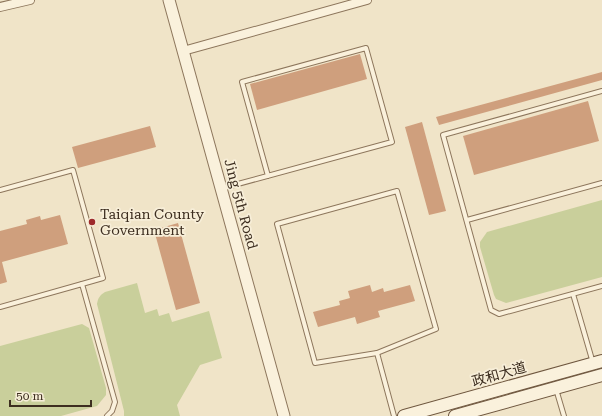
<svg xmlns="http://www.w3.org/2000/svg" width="602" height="416" viewBox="0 0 602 416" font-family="'Roboto Serif','Noto Sans SC',serif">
<rect width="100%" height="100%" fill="#f0e4c8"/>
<g fill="#c9cf9b">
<path d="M602 200V277L506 303 496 299 494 295 480 247V242L487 232Z"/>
<path d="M137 283 145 313 157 309 159 316 169 313 172 322 209 311 222 358 200 365 177 405 180 416H124V411L97 304C98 298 100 295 105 292Z"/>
<path d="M82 324 89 328 106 388V395L97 406 61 416H0V346Z"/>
</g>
<g fill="#cf9f7d">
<path d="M360 54 367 79 257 110 250 84Z"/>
<path d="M602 72V80L439 125 436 117Z"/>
<path d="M588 101 599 141 474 175 463 136Z"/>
<path d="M422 122 446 211 429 215 405 127Z"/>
<path d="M150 126 156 147 78 168 72 147Z"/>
<path d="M60 215 68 244 2 262 7 282 0 284V231L27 224 26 220 40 216 41 220Z"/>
<path d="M178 223 200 303 176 310 154 230Z"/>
<path d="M370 285 372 292 383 288 384 292 410 285 415 301 378 311 380 317 357 324 355 317 318 327 313 312 340 305 339 301 350 298 348 291Z"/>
</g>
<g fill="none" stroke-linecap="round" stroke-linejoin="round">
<g stroke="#8d765c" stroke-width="6">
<g id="service">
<path d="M602 91 443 135 491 310 499 314 602 286"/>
<path d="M223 188 392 142 366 48 242 82 268 176"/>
<path d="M0 190 73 170 103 278 82 284"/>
<path d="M397 191 436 329 377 353 315 363 277 224Z"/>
<path d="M467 220 602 183"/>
<path d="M573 294 593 363"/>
<path d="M0 307 82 284 115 402 112 411 107 416"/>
<path d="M377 353 394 416"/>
<path d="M556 389 564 416"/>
</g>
</g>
<g stroke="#8d765c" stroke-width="10">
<g id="minor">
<path d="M0 7 30 0"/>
<path d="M183 51 367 0"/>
</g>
</g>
<g stroke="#8d765c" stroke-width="13">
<path id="tertiary" d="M169 0 284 416"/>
</g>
<g stroke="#6f573f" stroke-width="14">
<g id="secondary">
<path d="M404 416 602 361"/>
<path d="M455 416 602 375"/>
</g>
</g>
<use href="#service" stroke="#faf1dc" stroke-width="4"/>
<use href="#minor" stroke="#faf1dc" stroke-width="8"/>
<use href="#tertiary" stroke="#faf1dc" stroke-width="11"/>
<use href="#secondary" stroke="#faf1dc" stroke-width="12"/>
</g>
<circle fill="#9e2a2b" stroke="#f7eed8" stroke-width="1.5" cx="92" cy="222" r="4"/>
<g text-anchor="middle" stroke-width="3.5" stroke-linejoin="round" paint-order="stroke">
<g font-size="14" fill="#3d2e20" stroke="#f7eed8">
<text transform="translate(241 204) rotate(75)" y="5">Jing 5th Road</text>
<text transform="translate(499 374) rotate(-16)" y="5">政和大道</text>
</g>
<g font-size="14" fill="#3d2e20" stroke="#f7eed8" text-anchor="start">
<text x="100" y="219">Taiqian County<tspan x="100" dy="16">Government</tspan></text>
</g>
</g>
<path d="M10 400v6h81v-6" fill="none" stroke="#3d2e20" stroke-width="2"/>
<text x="16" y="400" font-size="12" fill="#3d2e20" stroke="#f7eed8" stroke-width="3" paint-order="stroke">50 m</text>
</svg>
